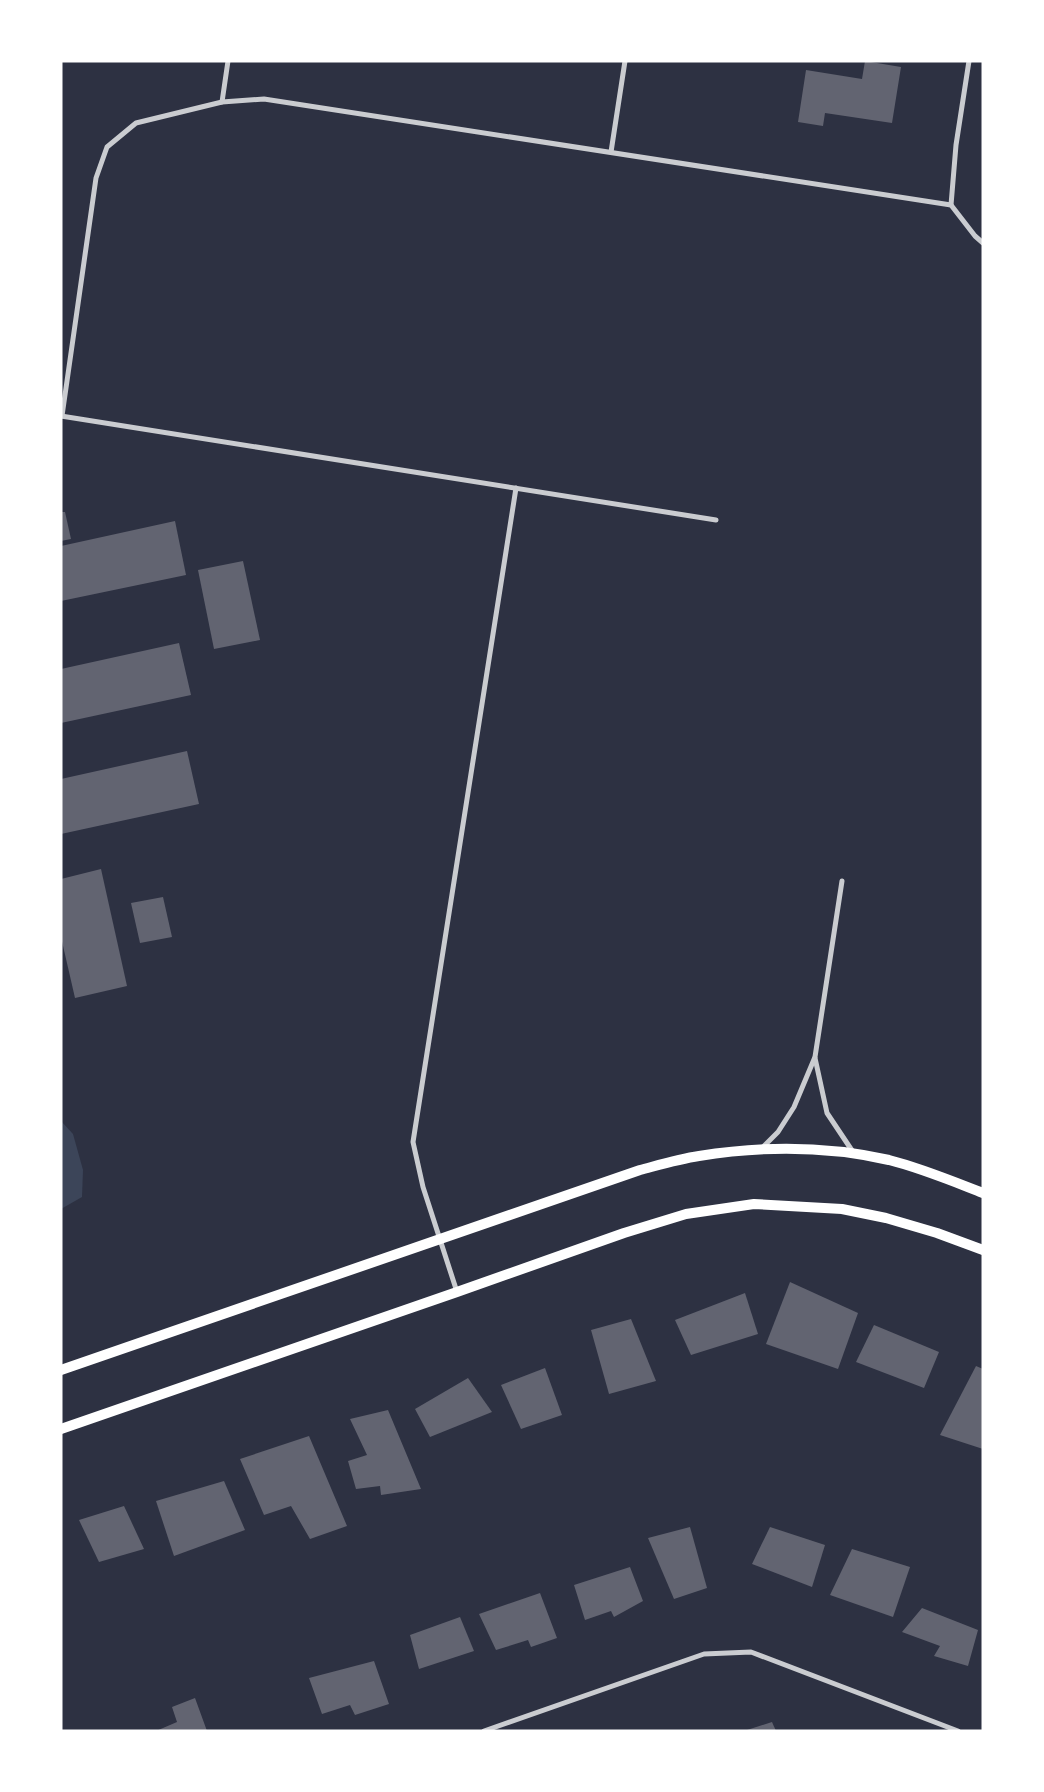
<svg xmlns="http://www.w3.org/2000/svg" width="1044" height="1792" viewBox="0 0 1044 1792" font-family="Mulish,sans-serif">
<rect width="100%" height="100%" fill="#2d3142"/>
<path fill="#3c4559" d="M61 1121 73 1134 83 1170 82 1197 61 1209Z"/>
<g fill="#626471">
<path d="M865 61 901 67 892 123 825 113 823 126 798 122 806 70 862 79Z"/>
<path d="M61 512H65L71 539 61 541Z"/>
<path d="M175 521 186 575 61 601V546Z"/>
<path d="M243 561 260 640 214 649 198 570Z"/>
<path d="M179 643 191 695 61 723V669Z"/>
<path d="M187 751 199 804 61 834V779Z"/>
<path d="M101 869 127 986 75 998 61 937V879Z"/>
<path d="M163 897 172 937 140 943 131 903Z"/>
<path d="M790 1282 858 1313 838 1369 766 1344Z"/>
<path d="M745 1293 758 1334 691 1355 675 1320Z"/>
<path d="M631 1319 656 1381 609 1394 591 1330Z"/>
<path d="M874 1325 939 1352 924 1388 856 1362Z"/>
<path d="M976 1366 983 1369V1449L940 1435Z"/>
<path d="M545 1368 562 1415 521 1429 501 1385Z"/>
<path d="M468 1378 492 1412 430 1437 415 1409Z"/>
<path d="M388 1410 421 1489 381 1495 380 1486 356 1489 348 1461 367 1455 350 1419Z"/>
<path d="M309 1436 347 1526 310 1539 291 1506 264 1515 240 1459Z"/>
<path d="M224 1481 245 1530 174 1556 156 1501Z"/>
<path d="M124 1506 144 1549 99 1562 79 1520Z"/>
<path d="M690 1527 707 1588 674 1599 648 1538Z"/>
<path d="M770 1527 825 1545 812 1587 752 1564Z"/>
<path d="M852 1549 910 1567 893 1617 830 1595Z"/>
<path d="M630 1567 643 1601 614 1617 611 1611 585 1620 574 1585Z"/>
<path d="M540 1593 557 1638 531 1647 528 1640 496 1650 479 1614Z"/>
<path d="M922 1608 978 1630 968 1666 934 1656 940 1646 902 1632Z"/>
<path d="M460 1617 474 1651 419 1669 410 1635Z"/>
<path d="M374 1661 389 1704 355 1715 350 1705 322 1714 309 1678Z"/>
<path d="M195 1698 207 1731H156L177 1722 172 1707Z"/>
<path d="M772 1722 776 1731H747V1730Z"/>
</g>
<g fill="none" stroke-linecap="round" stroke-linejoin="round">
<g stroke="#caccd0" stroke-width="5">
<path d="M222 102 228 61"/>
<path d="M611 152 625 61"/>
<path d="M951 205 956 145 969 61"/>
<path d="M61 416 716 520"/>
<path d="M62 416 96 178 107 147 136 123 222 102 264 99 951 205 975 236 983 243"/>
<path d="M815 1058 827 1113 853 1152"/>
<path d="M762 1148 778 1132 794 1107 815 1057 842 881"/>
<path d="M457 1292 423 1187 413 1142 516 488"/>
<path d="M484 1731 704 1654 751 1652 958 1731"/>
</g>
<g stroke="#fff" stroke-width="10">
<path d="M61 1370 640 1170C659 1165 679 1159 699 1156 761 1146 827 1146 889 1160 921 1168 952 1181 983 1193"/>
<path d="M61 1429 457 1292 624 1233 686 1214 754 1204 842 1209 886 1218 937 1233 983 1250"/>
</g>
</g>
<rect width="1044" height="1792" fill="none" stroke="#ffffff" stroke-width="125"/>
</svg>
